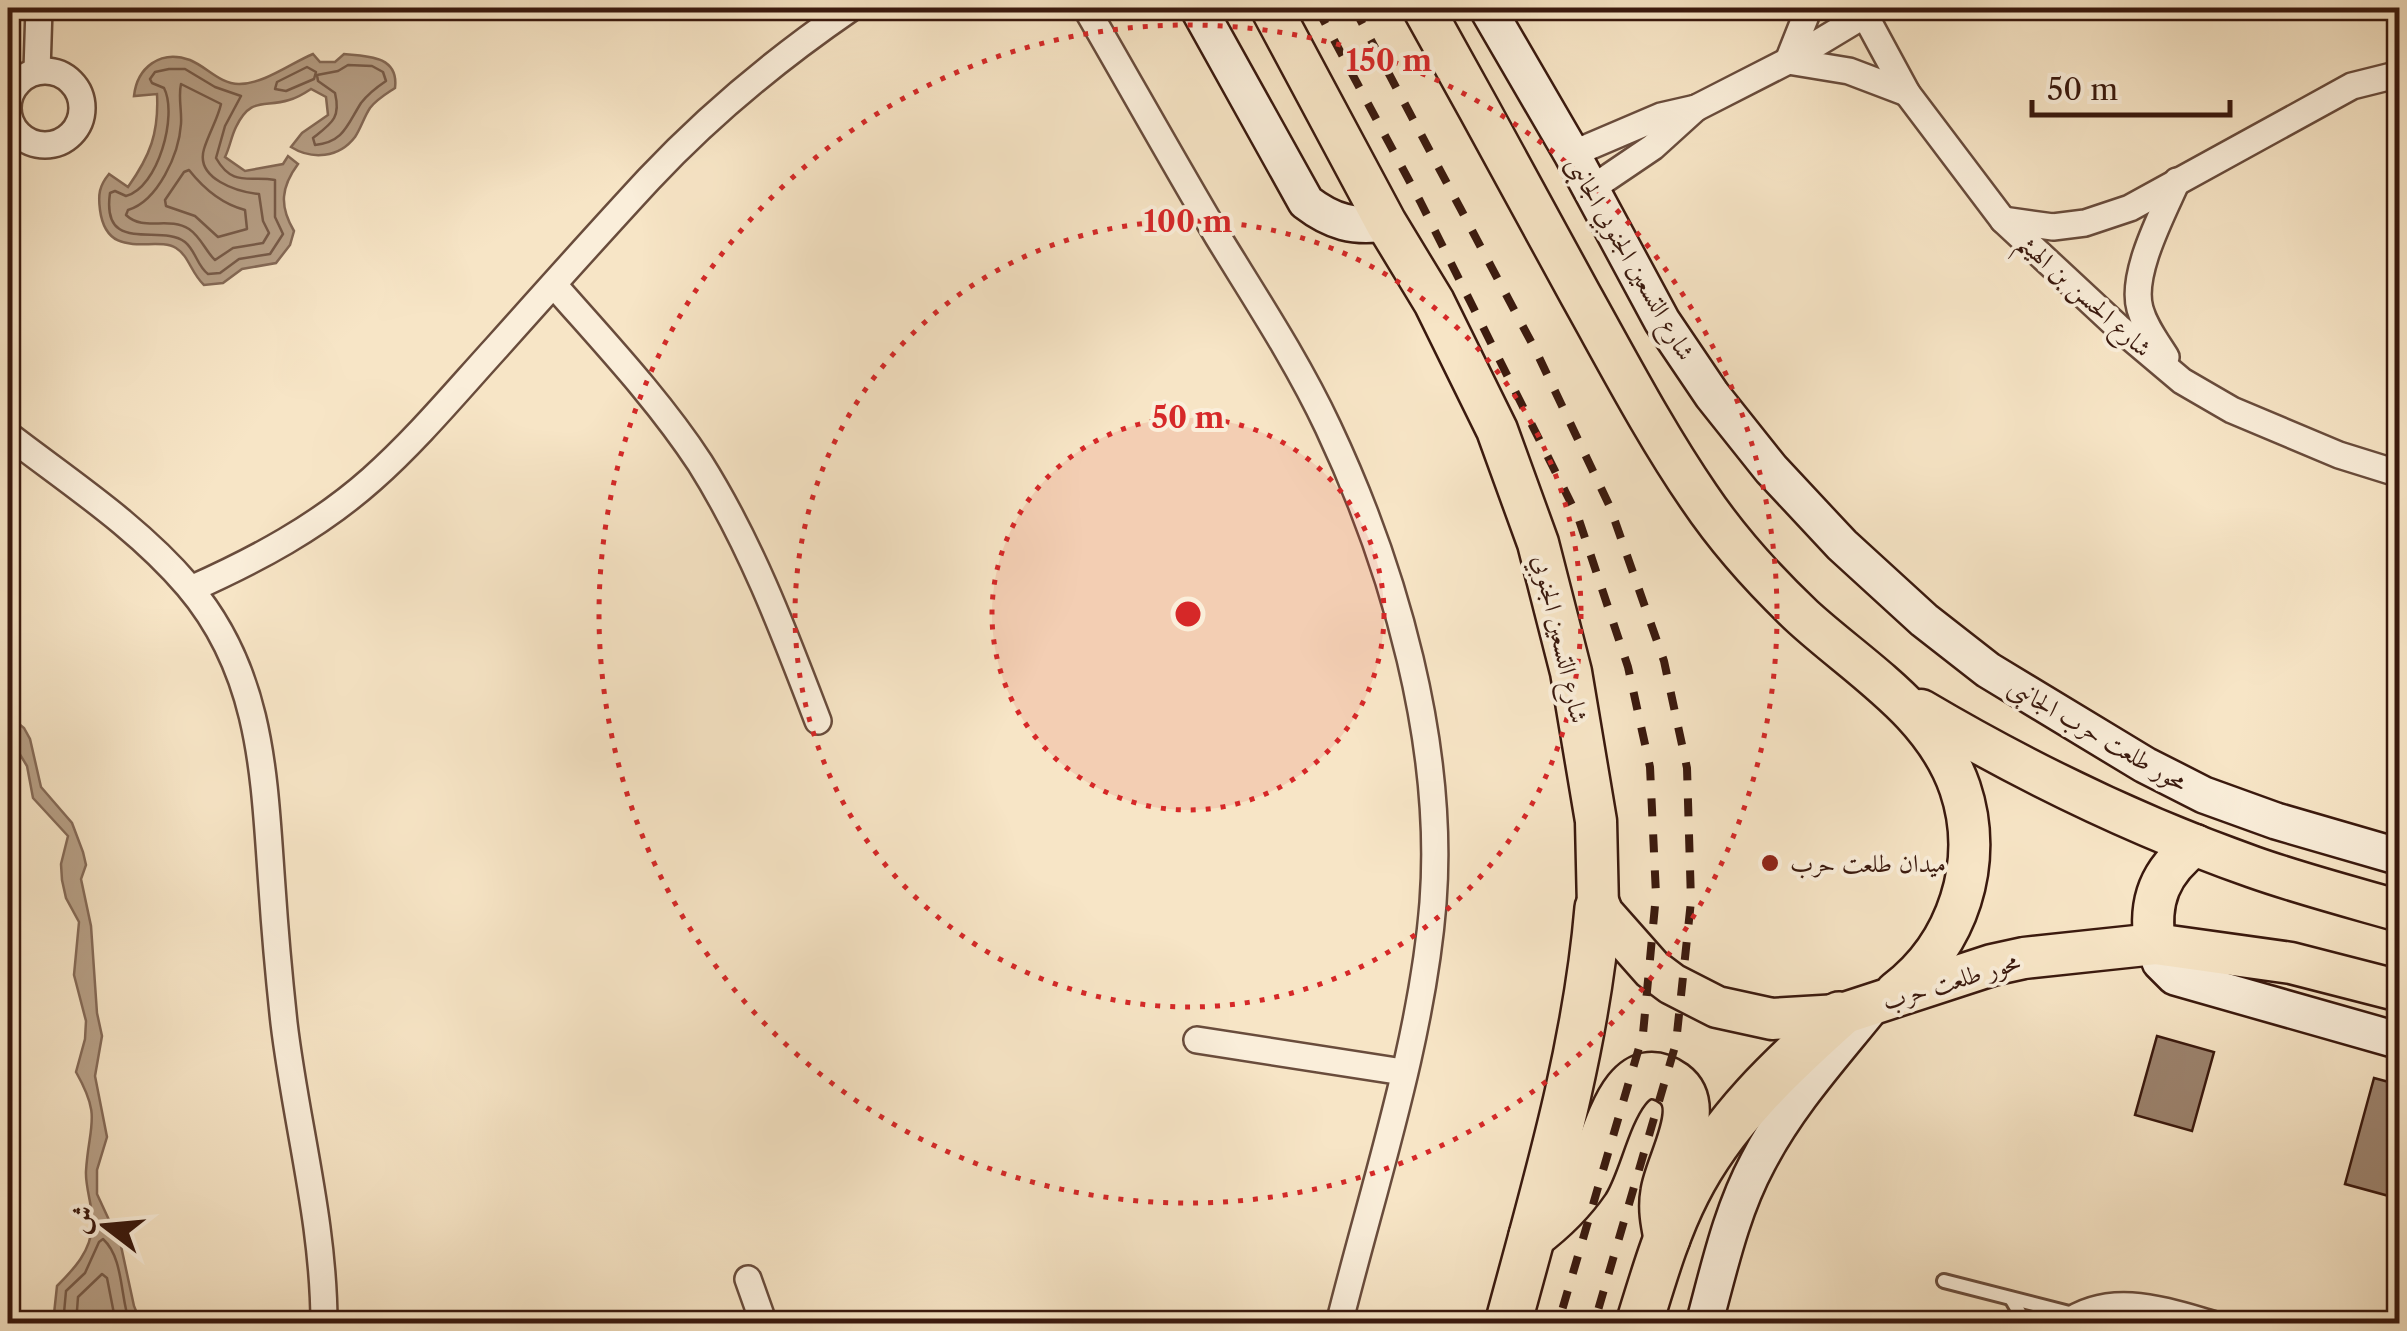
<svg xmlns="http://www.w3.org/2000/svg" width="2407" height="1331" viewBox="0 0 2407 1331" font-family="'Libre Caslon Text',Amiri,serif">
<rect width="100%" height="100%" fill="#f7e5c6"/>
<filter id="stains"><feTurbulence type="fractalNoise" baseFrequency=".002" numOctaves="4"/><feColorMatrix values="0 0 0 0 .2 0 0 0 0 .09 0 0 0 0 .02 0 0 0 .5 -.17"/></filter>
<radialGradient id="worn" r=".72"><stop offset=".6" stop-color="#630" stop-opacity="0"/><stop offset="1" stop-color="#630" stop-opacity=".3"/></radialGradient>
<g fill="#b7a087" stroke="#856a57" stroke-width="2.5">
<path d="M313 54 320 62H335L344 54C368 56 399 56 395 88 386 94 377 99 370 108 364 117 361 128 355 137 339 158 312 160 291 147L302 133 328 115 326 97 311 89C305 93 297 98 289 100 264 108 251 96 236 127 231 137 230 147 225 157L245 171 283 164 288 156 298 164C281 187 279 206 294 231L290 245 276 263 242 269 223 283 204 285C191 273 189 256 176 248 155 235 107 263 100 210 98 195 99 186 109 174L128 187C150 156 159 133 157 94L134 96C137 68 160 49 190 60 207 67 220 84 239 84 264 84 291 63 313 54Z"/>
<path d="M8 715 24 728 30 739 41 787 72 823 83 852 86 865 81 879 91 926 97 1013 102 1036 95 1076 107 1137 97 1170V1194L121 1246 134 1306 141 1323H53L57 1286C74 1269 91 1251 92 1226 94 1208 85 1189 86 1171 89 1123 102 1118 76 1072L85 1039 86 1021 74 975 79 922 66 898 62 880 61 864 68 836 33 798 27 766 8 735Z"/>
</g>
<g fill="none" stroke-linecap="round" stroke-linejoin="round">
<g stroke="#785c4a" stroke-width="2.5">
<path d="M348 65 372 66 383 72 386 81C377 87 368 94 361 103 347 125 344 142 315 145L313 138C332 123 341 118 335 93L318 81 317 75 338 71Z"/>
<path d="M307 67 316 72 314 79 286 91 275 89 277 82Z"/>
<path d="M169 69H185L215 87 241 96 225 126 216 158C233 188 250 175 275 180V217L283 234 270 254 239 259 220 273 208 274C197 266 196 251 185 242 161 223 101 256 110 193L115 191 126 196C158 188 178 115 164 88L152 83 150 79 155 72Z"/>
<path d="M181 84 221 104C218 118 209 133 204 149 195 179 238 192 259 194L263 221 269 233 263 243 233 248 215 260C206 252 201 237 189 229 168 216 144 232 126 215L128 210C158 201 179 154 181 124 182 111 178 97 181 84Z"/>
<path d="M189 170C204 189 222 204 245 210L247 229 218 237 195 216 166 206 165 200 184 172Z"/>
<path d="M63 1324 66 1291 85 1273 99 1242 103 1239C124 1258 120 1298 130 1324"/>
<path d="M76 1324 78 1297 102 1274 107 1278 116 1324"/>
</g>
</g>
<g fill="#9c836e" stroke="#3a190e" stroke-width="2.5">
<path d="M2157 1036 2214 1052 2192 1131 2135 1115Z"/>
<path d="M2374 1078 2400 1085V1199L2345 1184Z"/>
</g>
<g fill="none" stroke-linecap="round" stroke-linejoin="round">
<g stroke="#694c3c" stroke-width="18">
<g id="lane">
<path d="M1944 1281 2077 1315"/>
<path d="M2012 1300 2026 1324"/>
</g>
</g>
<g stroke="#694c3c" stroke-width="30">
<g id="street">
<path d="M1086 8C1130 84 1173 161 1218 237 1256 299 1297 361 1328 427 1395 569 1445 745 1433 903 1422 1042 1373 1188 1339 1324"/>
<path d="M1809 8 1788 61 1849 71 1907 93"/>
<path d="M1861 8 1907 93 2003 220 2118 327 2182 381 2232 410 2339 455 2400 474"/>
<circle cx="45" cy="108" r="37"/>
<path d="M37 71 39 8"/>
<path d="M1572 154 1661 116 1696 108 1788 61 1876 8"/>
<path d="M1591 189 1653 147 1696 108"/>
<path d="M2003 220 2053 227 2085 223 2130 208 2352 86 2400 74"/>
<path d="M554 285C604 342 658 399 700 463 751 544 784 632 818 721"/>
<path d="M2166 357C2156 341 2145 327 2140 309 2130 274 2163 213 2177 181"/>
<path d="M8 435C69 482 137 526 188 586 263 674 264 778 272 887 275 932 279 977 284 1023 296 1124 324 1221 324 1324"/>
<path d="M191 589C256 560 318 527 372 479 417 439 456 392 497 347 547 291 598 234 649 179 710 114 778 58 851 8"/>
<path d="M1197 1040 1403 1072"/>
<path d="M748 1279 764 1324"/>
<path d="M2065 1324C2110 1291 2163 1310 2212 1324"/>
</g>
</g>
<g stroke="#3a190e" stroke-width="40">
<g id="secondary">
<path d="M1198 8 1306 202C1332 222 1354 228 1386 223"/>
<path d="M1487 8 1572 154 1662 321 1712 395 1771 469 1842 545 1924 620 1988 670 2145 765 2204 795 2276 821 2400 857"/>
<path d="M2155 944 2160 962 2175 977 2400 1041"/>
<path d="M1704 1324C1719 1269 1731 1212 1758 1162 1788 1104 1832 1056 1873 1005"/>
</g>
</g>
<g stroke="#3a190e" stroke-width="45">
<g id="primary">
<path d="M1271 8 1386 223 1434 302 1497 430 1538 543 1571 672 1596 821 1598 908 1652 969 1672 984 1717 1007 1772 1019 1839 1015 1992 965 2024 958 2155 944 2291 963 2400 991"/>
<path d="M1423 8C1476 103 1528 198 1580 294 1618 362 1655 433 1699 497 1728 540 1765 581 1803 617 1860 669 1934 712 1960 788 1985 862 1958 945 1896 992"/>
<path d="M1921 710C2026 772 2137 826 2253 867 2301 884 2351 897 2400 911"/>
<path d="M2155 944C2148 901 2160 871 2195 845"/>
</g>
</g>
<g stroke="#3a190e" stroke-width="50">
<g id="highway">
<path d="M1532 1236C1553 1220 1571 1203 1586 1181 1604 1152 1619 1045 1674 1084 1705 1107 1668 1163 1664 1192 1661 1208 1664 1223 1667 1238"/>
<path d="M1508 1324C1545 1187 1586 1050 1598 908"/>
<path d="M1639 1324C1653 1279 1666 1233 1687 1192 1723 1121 1781 1067 1839 1015"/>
</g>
</g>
<use href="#lane" stroke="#faeeda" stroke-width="12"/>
<use href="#street" stroke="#faeeda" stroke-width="25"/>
<use href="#secondary" stroke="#faeeda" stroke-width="35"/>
<use href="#primary" stroke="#f7e5c6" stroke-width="40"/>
<use href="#highway" stroke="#f7e5c6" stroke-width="45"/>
<g stroke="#3a190e" stroke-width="8" stroke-dasharray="18 18" stroke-linecap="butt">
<path d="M1317 8 1420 201 1578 517 1628 667 1650 767 1656 895 1643 1034 1558 1324"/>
<path d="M1354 8 1536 351 1610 507 1664 661 1687 768 1691 901 1676 1043 1594 1324"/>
</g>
</g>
<circle cx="1188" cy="614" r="196" fill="#d62828" fill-opacity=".12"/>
<g fill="none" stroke="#d62828" stroke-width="5" stroke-dasharray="5 10">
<circle cx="1188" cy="614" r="196"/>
<circle cx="1188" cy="614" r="393"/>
<circle cx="1188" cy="614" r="589"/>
</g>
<circle fill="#8f2418" stroke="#faeeda" stroke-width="4" cx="1770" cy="863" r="10"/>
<g text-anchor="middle" stroke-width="8" stroke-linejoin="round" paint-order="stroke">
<g font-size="25" fill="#3a190e" stroke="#faeeda">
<text transform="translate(1631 258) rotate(60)" y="9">شارع التسعين الجنوبي الجانبى</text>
<text transform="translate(2085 295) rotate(42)" y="9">شارع الحسن بن الهيثم</text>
<text transform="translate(1561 639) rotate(77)" y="9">شارع التسعين الجنوبي</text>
<text transform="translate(2098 734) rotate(30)" y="9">محور طلعت حرب الجانبى</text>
<text transform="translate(1951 981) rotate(-17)" y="9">محور طلعت حرب</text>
</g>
<g font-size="25" fill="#3a190e" stroke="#faeeda" text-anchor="start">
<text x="1790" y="872">ميدان طلعت حرب</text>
</g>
</g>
<circle cx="1188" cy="614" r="15" fill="#d62828" stroke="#faeeda" stroke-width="5"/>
<g font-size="30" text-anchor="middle" font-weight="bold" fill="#d62828" stroke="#faeeda" stroke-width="8" stroke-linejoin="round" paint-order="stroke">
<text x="1389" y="71">150 m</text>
<text x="1188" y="232">100 m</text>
<text x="1188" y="428">50 m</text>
</g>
<rect width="2407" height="1331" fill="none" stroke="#f7e5c6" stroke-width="40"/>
<rect x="10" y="10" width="2387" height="1311" fill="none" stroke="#3a190e" stroke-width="5"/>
<rect x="20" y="20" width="2367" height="1291" fill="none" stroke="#3a190e" stroke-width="2.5"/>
<g transform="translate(105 1226) rotate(286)" stroke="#faeeda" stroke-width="8" paint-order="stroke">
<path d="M0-8L18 38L0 25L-18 38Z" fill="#3a190e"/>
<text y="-15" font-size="28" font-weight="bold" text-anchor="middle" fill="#3a190e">ش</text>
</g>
<path d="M2032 100v15h198v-15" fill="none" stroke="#3a190e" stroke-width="5"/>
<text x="2047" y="100" font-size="30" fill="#3a190e" stroke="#faeeda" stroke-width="8" paint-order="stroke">50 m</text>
<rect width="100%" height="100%" filter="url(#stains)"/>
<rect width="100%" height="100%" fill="url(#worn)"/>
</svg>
